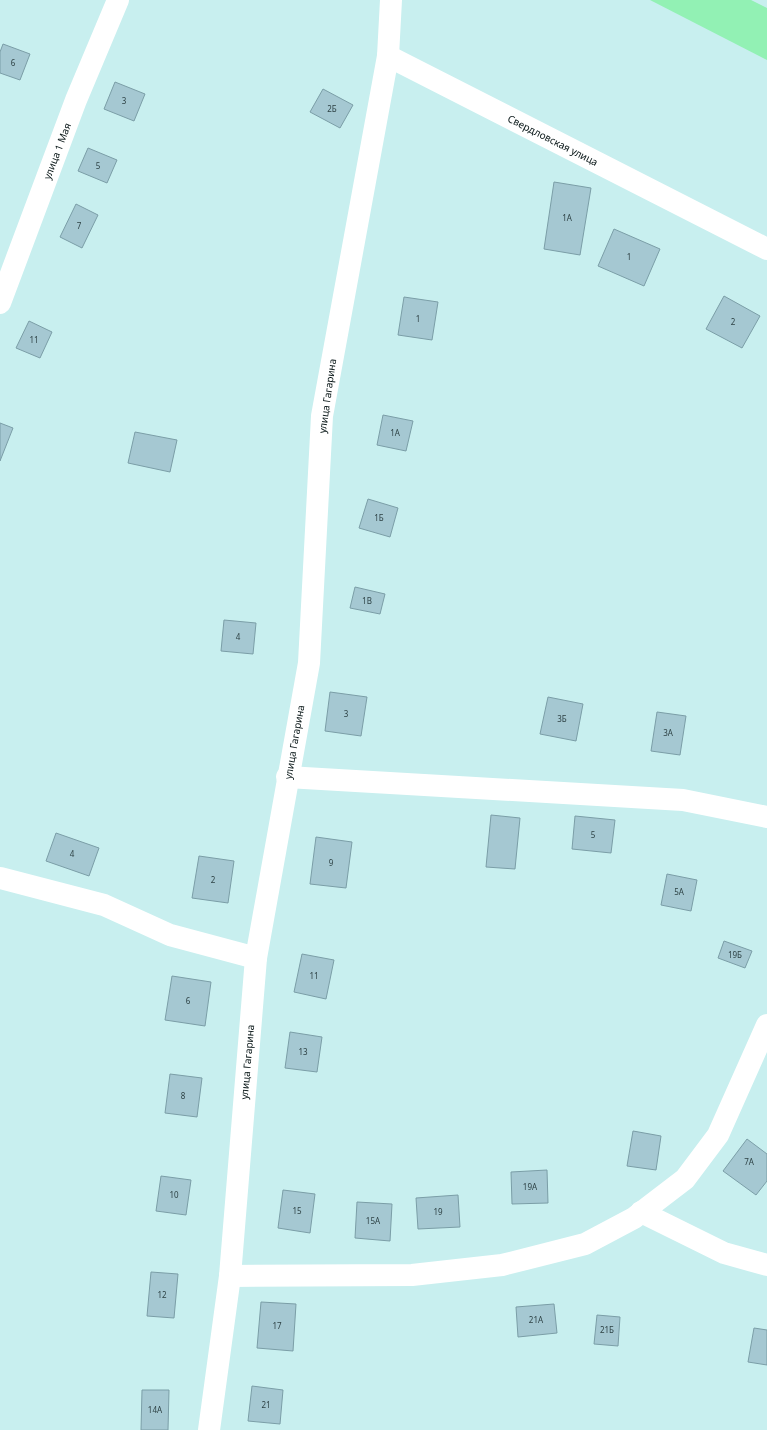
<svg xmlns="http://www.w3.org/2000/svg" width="767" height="1430" viewBox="0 0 767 1430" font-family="'Noto Sans',sans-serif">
<rect width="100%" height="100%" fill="#c8efef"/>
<path fill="#92f1b4" d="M650 0H751L767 8V60Z"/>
<g fill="#a5c8d2" stroke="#7b9ea7">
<path d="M3 44 30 54 20 80 0 73V52Z"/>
<path d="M115 82 145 94 134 121 104 109Z"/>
<path d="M323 89 353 105 340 128 310 112Z"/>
<path d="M88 148 117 160 107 183 78 171Z"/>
<path d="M554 182 591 188 580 255 544 249Z"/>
<path d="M76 204 98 215 82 248 60 237Z"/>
<path d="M614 229 660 249 644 286 598 266Z"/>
<path d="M724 296 760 316 742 348 706 329Z"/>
<path d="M404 297 438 302 432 340 398 335Z"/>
<path d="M29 321 52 332 40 358 16 348Z"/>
<path d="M383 415 413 421 406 451 377 445Z"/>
<path d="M0 423 13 428 0 461Z"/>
<path d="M135 432 177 440 170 472 128 463Z"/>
<path d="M368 499 398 508 390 537 359 528Z"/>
<path d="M355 587 385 594 380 614 350 608Z"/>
<path d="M224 620 256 623 253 654 221 651Z"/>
<path d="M330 692 367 697 361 736 325 731Z"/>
<path d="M548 697 583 704 576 741 540 734Z"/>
<path d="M657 712 686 716 680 755 651 751Z"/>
<path d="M491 815 520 818 515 869 486 867Z"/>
<path d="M575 816 615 820 611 853 572 849Z"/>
<path d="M56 833 99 848 89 876 46 861Z"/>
<path d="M316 837 352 842 346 888 310 884Z"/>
<path d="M199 856 234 861 228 903 192 898Z"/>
<path d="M667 874 697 880 691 911 661 905Z"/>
<path d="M724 941 752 951 745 968 718 958Z"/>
<path d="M302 954 334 960 326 999 294 992Z"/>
<path d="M172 976 211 982 205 1026 165 1020Z"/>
<path d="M290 1032 322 1037 317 1072 285 1068Z"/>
<path d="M170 1074 202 1078 197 1117 165 1113Z"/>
<path d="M633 1131 661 1136 656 1170 627 1166Z"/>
<path d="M747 1139 767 1154V1181L756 1195 723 1171Z"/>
<path d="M547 1170 548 1203 512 1204 511 1172Z"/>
<path d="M161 1176 191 1180 186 1215 156 1211Z"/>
<path d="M283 1190 315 1194 310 1233 278 1228Z"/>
<path d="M458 1195 460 1227 418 1229 416 1198Z"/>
<path d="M357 1202 392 1204 390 1241 355 1238Z"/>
<path d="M151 1272 178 1274 174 1318 147 1316Z"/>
<path d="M261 1302 296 1304 293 1351 257 1348Z"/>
<path d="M554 1304 557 1333 518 1337 516 1307Z"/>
<path d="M597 1315 620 1317 618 1346 594 1344Z"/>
<path d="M754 1328 767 1330V1365L748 1362Z"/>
<path d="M252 1386 283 1390 280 1424 248 1421Z"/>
<path d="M142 1390H169L168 1430H141Z"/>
</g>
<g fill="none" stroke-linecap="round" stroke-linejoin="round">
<g stroke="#fff" stroke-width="22">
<path d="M388 56 767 249"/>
<path d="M0 303 76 100 118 0"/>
<path d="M287 777 683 800 767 817"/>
<path d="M0 878 104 905 170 935 256 958"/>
<path d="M641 1212 724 1253 767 1265"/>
<path d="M230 1276 412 1275 502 1265 585 1244 634 1218 685 1179 718 1135 767 1025"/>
<path d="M209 1430 230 1276 256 958 309 663 322 416 388 56 391 0"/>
</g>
</g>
<g text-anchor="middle" stroke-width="3" stroke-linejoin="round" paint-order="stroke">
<g font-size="8" fill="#2e4245">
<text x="13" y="66">6</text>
<text x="124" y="104">3</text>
<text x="332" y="112">2Б</text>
<text x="98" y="169">5</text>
<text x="567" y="221">1А</text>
<text x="79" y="229">7</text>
<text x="629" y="260">1</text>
<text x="418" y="322">1</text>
<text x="733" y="325">2</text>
<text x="34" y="343">11</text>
<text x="395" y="436">1А</text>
<text x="379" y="521">1Б</text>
<text x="367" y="604">1В</text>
<text x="238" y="640">4</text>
<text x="346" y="717">3</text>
<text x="562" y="722">3Б</text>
<text x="668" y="736">3А</text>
<text x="593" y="838">5</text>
<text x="72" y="857">4</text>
<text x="331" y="866">9</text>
<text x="213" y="883">2</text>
<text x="679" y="895">5А</text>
<text x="735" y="958">19Б</text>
<text x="314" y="979">11</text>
<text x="188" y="1004">6</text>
<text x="303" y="1055">13</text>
<text x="183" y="1099">8</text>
<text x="749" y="1165">7А</text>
<text x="530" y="1190">19А</text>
<text x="174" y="1198">10</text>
<text x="297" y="1214">15</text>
<text x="438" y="1215">19</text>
<text x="373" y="1224">15А</text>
<text x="162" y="1298">12</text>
<text x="536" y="1323">21А</text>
<text x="277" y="1329">17</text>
<text x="607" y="1333">21Б</text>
<text x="266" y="1408">21</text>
<text x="155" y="1413">14А</text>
</g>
<g font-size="10" fill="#071516" stroke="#fff">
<text transform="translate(553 140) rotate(27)" y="4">Свердловская улица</text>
<text transform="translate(57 151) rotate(-69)" y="4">улица 1 Мая</text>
<text transform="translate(327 396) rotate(-82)" y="4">улица Гагарина</text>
<text transform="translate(294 742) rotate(-80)" y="4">улица Гагарина</text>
<text transform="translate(247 1062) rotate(-85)" y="4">улица Гагарина</text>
</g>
</g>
</svg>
